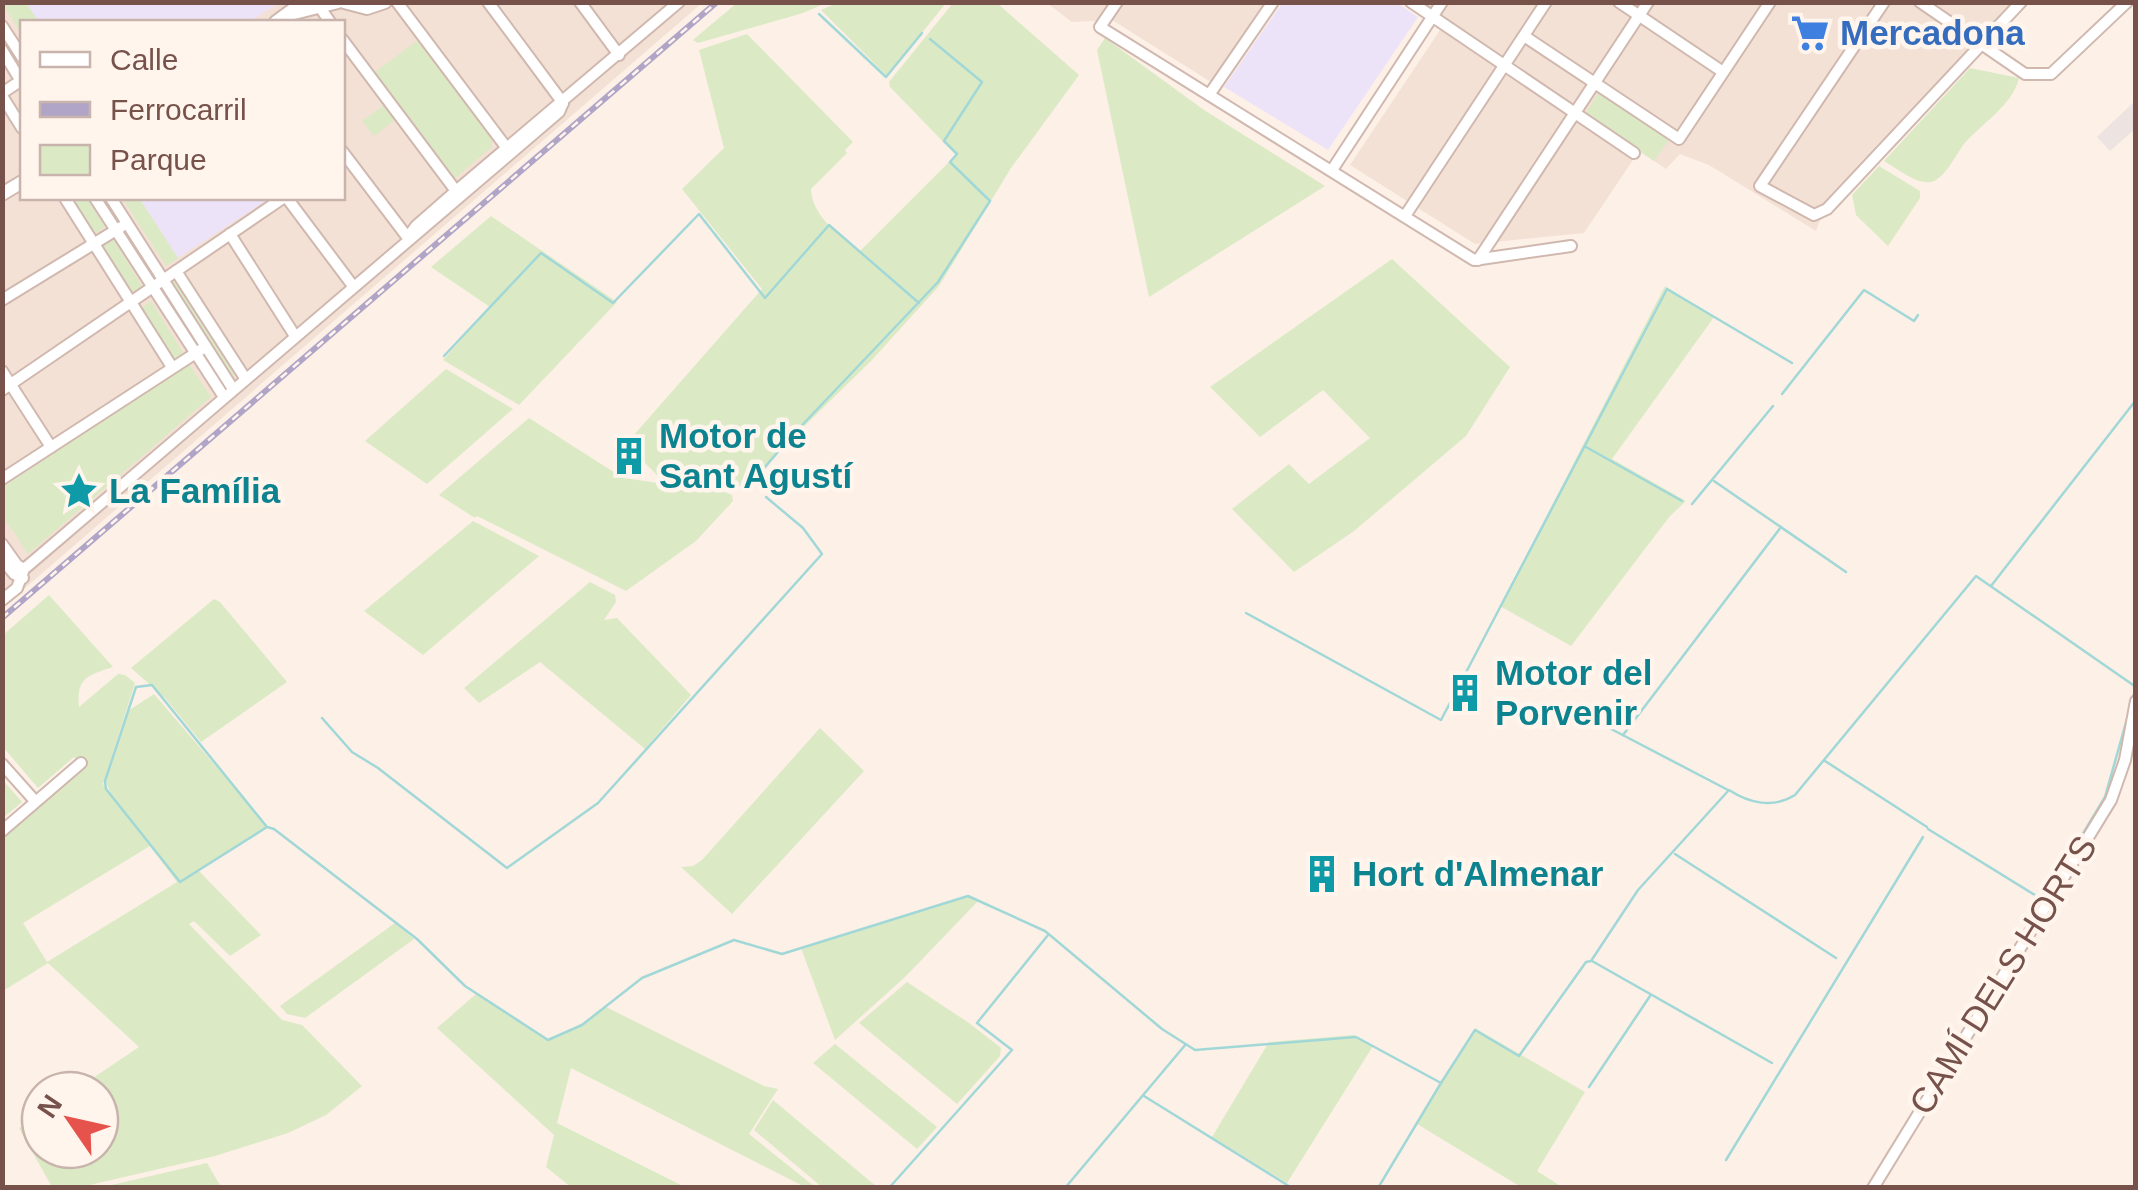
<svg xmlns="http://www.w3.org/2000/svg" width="2138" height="1190" viewBox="0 0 2138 1190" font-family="Helvetica,sans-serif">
<rect width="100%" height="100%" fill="#fcf0e7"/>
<g fill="#f4e1d5" fill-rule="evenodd">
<path d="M3 3H702L3 607ZM22 22H342V198H22Z"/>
<path d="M1047 3H1266L1211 82 1112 20 1072 22Z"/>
<path d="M1422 3H2013L1827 201 1816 231 1709 165 1680 154 1666 169 1639 151 1584 233 1475 244 1350 165 1446 21Z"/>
</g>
<path fill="#ede4e1" d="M2135 101V129L2110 151 2097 137Z"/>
<g fill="#ede3f9">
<path d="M274 2 276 5 249 22H39L26 3Z"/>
<path d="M1283 2 1397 3 1418 17 1328 150 1224 87Z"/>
<path d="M139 198H270L178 258Z"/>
</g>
<g fill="#dbeac5" fill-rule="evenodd">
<path d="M738 2H826V3L803 13 698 43 693 40Z"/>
<path d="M2 3H26L39 22H22V35Z"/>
<path d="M837 3V2L946 3 887 76 821 10Z"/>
<path d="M953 3H997L1079 75 1011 168 939 286 871 361 785 445 751 485 736 487 661 479 626 444 762 289 682 189 724 148 699 50 747 34 853 142 845 150 847 153 811 189C812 217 840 235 860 251L956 155 890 87 889 82Z"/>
<path d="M1105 38 1204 110 1325 186 1149 297 1097 50Z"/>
<path d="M418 40 492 140V147L455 178 375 72Z"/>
<path d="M1970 68 2019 78C2013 105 1982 123 1964 144 1956 154 1947 175 1934 181 1919 187 1896 168 1884 161Z"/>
<path d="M1601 89 1671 137 1654 161 1585 114Z"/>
<path d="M384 105 395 120 374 136 362 121Z"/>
<path d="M1879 166 1920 191V198L1888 246 1856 215 1852 195Z"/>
<path d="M70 198H87L105 227 93 235Z"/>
<path d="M122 198H139L178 258 166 266Z"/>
<path d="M491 216 617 302 519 405 443 360 490 307 431 267Z"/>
<path d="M112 237 142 286 131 294 99 245Z"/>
<path d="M1392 259 1510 367 1466 436 1354 531 1294 572 1232 509 1289 464 1309 484 1370 438 1323 390 1260 437 1210 387Z"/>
<path d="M175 276 238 371 231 377 169 282Z"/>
<path d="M1665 286 1714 317 1612 459 1686 501 1670 516 1571 646 1500 606Z"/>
<path d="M151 301 183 353 172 360 140 309Z"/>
<path d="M189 364 211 397 28 554 3 516V487Z"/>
<path d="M446 369 513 409 427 484 365 441Z"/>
<path d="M529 418 623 478 724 492 732 495 733 501 696 541 626 591 477 516 475 518 439 495Z"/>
<path d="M473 521 539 556 423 655 364 611Z"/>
<path d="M590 582 615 595 616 602 604 620 617 618 691 695 645 749 540 662 479 703 464 688Z"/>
<path d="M49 595 113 667C89 675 76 677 79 707L118 674 125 675 135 683 103 784 111 796 106 781 128 711 154 694 268 827 198 870 261 935 230 956 194 921 189 924 282 1020 302 1025 362 1086 326 1115 288 1133 215 1156 81 1187H52L19 1128 40 1114V1150H100V1090H75L139 1047 48 963 3 991V837L84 767 74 757 38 788 3 747V635ZM150 846 177 882 47 962 23 923Z"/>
<path d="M214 599 220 602 287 682 201 742 165 698 131 668Z"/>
<path d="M820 728 864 771 732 914 681 867 693 866 702 860Z"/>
<path d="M2 779 22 802 3 818H2Z"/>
<path d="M966 896 978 901 906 976 835 1040 801 948Z"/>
<path d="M395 923 414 939 305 1018 287 1014 280 1006Z"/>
<path d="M907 982 969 1023 1001 1048 1000 1056 957 1104 859 1023Z"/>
<path d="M476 994 549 1040 580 1026 606 1007 764 1086 778 1089 749 1134 815 1187H805L571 1068 557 1123 685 1187H571L546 1167 554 1135 437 1028Z"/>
<path d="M1475 1028 1585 1092 1537 1171 1562 1187H1521L1417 1124Z"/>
<path d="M1354 1035 1373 1046 1287 1183 1212 1137 1269 1042Z"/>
<path d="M835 1044 937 1127 917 1149 813 1063Z"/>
<path d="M773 1100 877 1187H822L754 1130Z"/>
<path d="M207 1163 221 1187H103Z"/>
</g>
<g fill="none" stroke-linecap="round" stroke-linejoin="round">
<g stroke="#a1d8d7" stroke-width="2.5">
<path d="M819 14 886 77 922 33"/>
<path d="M444 356 541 253 613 303 699 214 765 298 829 225 919 303"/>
<path d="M1782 394 1864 290 1914 321 1918 315"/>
<path d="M1586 447 1682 501"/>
<path d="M1714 481 1846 572"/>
<path d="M748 487 788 440 938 282 990 201 950 162 957 154 944 141 982 82 930 39"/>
<path d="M1692 504 1773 406"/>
<path d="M1991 586 2136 400"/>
<path d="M1246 613 1441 720 1667 289 1792 363"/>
<path d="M1538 707 1592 719 1728 790"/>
<path d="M322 718 352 752 378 768 507 868 598 803 822 554 803 528 766 497"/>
<path d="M1623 735 1781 527"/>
<path d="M1825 761 1927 827"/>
<path d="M267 827 152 685 136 687 105 781 106 789 180 882 267 827 274 829 417 939 465 986 548 1040 582 1025 642 978 734 940 782 954 968 896 1045 931 1162 1029 1195 1050 1356 1037 1441 1083 1475 1030 1519 1056 1586 962 1591 961 1638 890 1729 790C1749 803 1773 809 1795 795L1976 576 2136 687 2105 797 2043 900 1928 829"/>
<path d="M1675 854 1836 958"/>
<path d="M1592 961 1772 1063"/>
<path d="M1589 1087 1650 996"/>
<path d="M1144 1096 1292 1188"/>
<path d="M1726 1160 1923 837"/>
<path d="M889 1188 1012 1050 977 1023 1048 935"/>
<path d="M1065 1188 1186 1044"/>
<path d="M1378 1188 1441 1083"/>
</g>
<g stroke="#d0b8af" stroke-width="14">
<g id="minor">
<path d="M300 2V3"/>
<path d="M397 2 506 147"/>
<path d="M488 2 563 103"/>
<path d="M580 2 619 55"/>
<path d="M1117 2 1100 27 1474 260 1571 246"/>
<path d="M1411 2 1634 153"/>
<path d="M1619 2 1723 72"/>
<path d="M1884 2 1760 186 1814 215 1827 209 2021 2"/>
<path d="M1920 2 2025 74H2051L2127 2"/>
<path d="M319 6 330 22"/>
<path d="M2 26 22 57"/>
<path d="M1524 36 1679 139 1770 2"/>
<path d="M342 39 456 191"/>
<path d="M2 50 22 83"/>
<path d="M2 93 22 80"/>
<path d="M1209 95 1273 2"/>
<path d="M2 96 22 128"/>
<path d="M342 151 408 238"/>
<path d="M1332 170 1442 2"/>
<path d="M65 198 172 367"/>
<path d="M95 198 224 397"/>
<path d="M111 198 233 389"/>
<path d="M287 198 353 286"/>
<path d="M1405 216 1546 2"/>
<path d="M230 234 295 336"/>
<path d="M408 237 416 226 456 191 679 2"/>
<path d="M1478 260 1648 2"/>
<path d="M176 271 245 378"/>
<path d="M2 300 121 227"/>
<path d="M2 371 51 447"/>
<path d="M2 390 283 198"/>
<path d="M2 479 205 347"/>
<path d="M2 544 17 565 24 569"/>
<path d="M2 559 14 574 23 578"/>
<path d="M2 600 17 588 24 569 30 564 559 112 563 103"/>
<path d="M2 764 35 801"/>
<path d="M2 831 81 763"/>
<path d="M1873 1188 2111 800 2125 760 2136 701"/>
</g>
</g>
<g stroke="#d0b8af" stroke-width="16">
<g id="tertiary">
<path d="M344 2 367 8 385 2"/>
<path d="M290 14 338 2"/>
<path d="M276 22 295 8"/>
<path d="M2 194 22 182"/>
</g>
</g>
<use href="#minor" stroke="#fff" stroke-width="10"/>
<use href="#tertiary" stroke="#fff" stroke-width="12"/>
<g stroke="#b1a5c7" stroke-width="6">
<path id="rail" d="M2 618 717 2"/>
</g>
<use href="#rail" stroke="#fff5ed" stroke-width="2.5" stroke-dasharray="8" stroke-linecap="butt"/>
</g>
<defs>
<g id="supermarket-bare" transform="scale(3)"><path d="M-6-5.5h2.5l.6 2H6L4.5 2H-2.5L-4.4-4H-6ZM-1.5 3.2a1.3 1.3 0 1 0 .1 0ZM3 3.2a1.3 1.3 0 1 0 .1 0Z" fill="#3f7fe0" stroke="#fff5ed" stroke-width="2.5" paint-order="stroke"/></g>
<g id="building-bare" transform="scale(3)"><path d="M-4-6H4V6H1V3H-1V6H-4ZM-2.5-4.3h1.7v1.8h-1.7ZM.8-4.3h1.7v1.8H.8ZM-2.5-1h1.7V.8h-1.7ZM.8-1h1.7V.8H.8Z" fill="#0f9aa8" stroke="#fff5ed" stroke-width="2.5" paint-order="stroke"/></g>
<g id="sight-bare" transform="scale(3)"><path d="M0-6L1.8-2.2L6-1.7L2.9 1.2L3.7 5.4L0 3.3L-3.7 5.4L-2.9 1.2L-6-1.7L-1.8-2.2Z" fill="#0f9aa8" stroke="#fff5ed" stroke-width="2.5" paint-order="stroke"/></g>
</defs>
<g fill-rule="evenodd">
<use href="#supermarket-bare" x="1810" y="33"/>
<use href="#building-bare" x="629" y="456"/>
<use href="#sight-bare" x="79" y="491"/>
<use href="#building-bare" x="1465" y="693"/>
<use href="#building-bare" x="1322" y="874"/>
</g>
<g text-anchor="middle" stroke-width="9" stroke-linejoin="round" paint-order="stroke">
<g font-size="35" font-weight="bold" fill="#366cbe" stroke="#fff5ed" text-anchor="start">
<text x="1840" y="45">Mercadona</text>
</g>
<g font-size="35" font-weight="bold" fill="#0d838f" stroke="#fff5ed" text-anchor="start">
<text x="659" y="448">Motor de<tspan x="659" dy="40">Sant Agustí</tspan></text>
<text x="109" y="503">La Família</text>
<text x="1495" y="685">Motor del<tspan x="1495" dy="40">Porvenir</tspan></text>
<text x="1352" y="886">Hort d'Almenar</text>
</g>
<g font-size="35" fill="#76524b" stroke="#fff5ed">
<text transform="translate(2003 975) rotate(-58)" y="12">CAMÍ DELS HORTS</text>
</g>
</g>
<rect width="2138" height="1190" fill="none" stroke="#76524b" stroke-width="10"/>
<rect x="20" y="20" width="325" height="180" fill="#fff5ed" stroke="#c8b4ac" stroke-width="2.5"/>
<rect x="40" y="52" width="50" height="15" fill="#ffffff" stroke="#c8b4ac" stroke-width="2.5"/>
<text x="110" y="70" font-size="30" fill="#76524b">Calle</text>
<rect x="40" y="102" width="50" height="15" fill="#b1a5c7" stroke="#c8b4ac" stroke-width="2.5"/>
<text x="110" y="120" font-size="30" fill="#76524b">Ferrocarril</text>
<rect x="40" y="145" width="50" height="30" fill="#dbeac5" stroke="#c8b4ac" stroke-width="2.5"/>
<text x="110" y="170" font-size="30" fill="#76524b">Parque</text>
<g transform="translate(70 1120) rotate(304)"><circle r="48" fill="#fff5ed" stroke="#c8b4ac" stroke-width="2.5"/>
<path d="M0-8L18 38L0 25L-18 38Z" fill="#e6534d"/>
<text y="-15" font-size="28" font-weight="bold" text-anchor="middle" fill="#76524b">N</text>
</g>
</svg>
